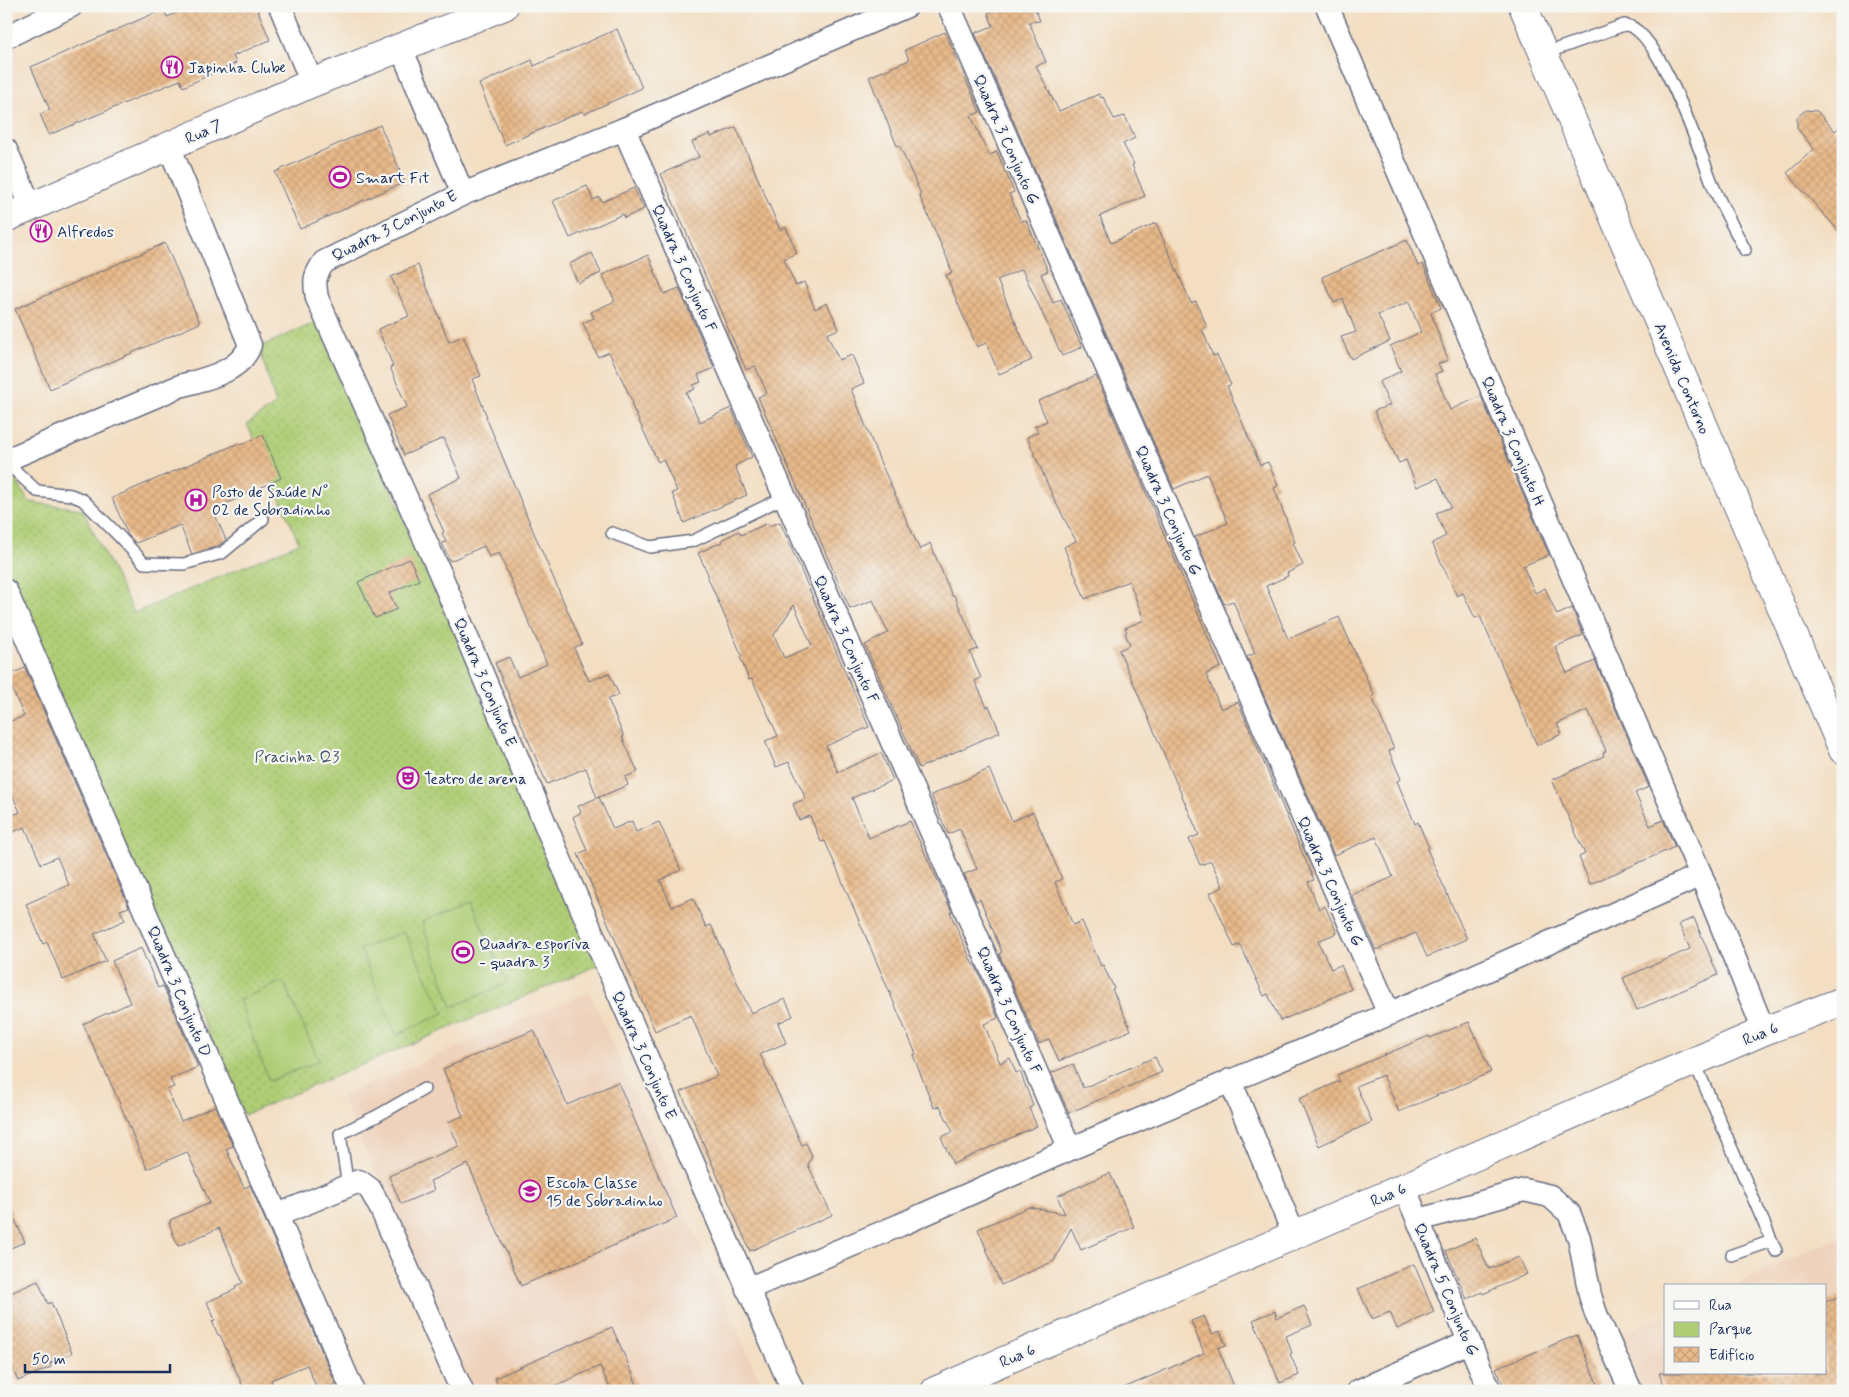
<svg xmlns="http://www.w3.org/2000/svg" width="1849" height="1397" viewBox="0 0 1849 1397" font-family="Mynerve,sans-serif">
<defs>
<pattern id="green-dots" width="8" height="8" patternUnits="userSpaceOnUse" patternTransform="scale(1.25)"><rect width="8" height="8" fill="#aecd74"/><path d="M2 2h.1M6 6h.1" fill="none" stroke="#95b067" stroke-width="1.8" stroke-linecap="round"/></pattern>
<pattern id="building-cross-hatch" width="8" height="8" patternUnits="userSpaceOnUse" patternTransform="scale(1.25)"><rect width="8" height="8" fill="#e8b989"/><path d="M0 0l8 8M0 8l8-8" fill="none" stroke="#c69f79"/></pattern>
</defs>
<rect width="100%" height="100%" fill="#f6f6f2"/>
<filter id="ink" filterUnits="userSpaceOnUse"><feTurbulence type="fractalNoise" baseFrequency=".02" numOctaves="2"/><feDisplacementMap in="SourceGraphic" scale="10" xChannelSelector="R" yChannelSelector="G"/><feConvolveMatrix kernelMatrix="1 2 1 2 8 2 1 2 1" color-interpolation-filters="sRGB"/></filter>
<filter id="wash" filterUnits="userSpaceOnUse"><feTurbulence type="fractalNoise" baseFrequency=".0096" numOctaves="4" result="noise"/><feDisplacementMap in="SourceGraphic" scale="20" xChannelSelector="R" yChannelSelector="G"/><feGaussianBlur stdDeviation="1.12" result="paint"/><feColorMatrix in="noise" values="0 0 0 0 0 0 0 0 0 0 0 0 0 0 0 0 0 1.4 0 .05"/><feComposite in="paint" operator="in"/></filter>
<g filter="url(#wash)">
<rect width="100%" height="100%" fill="#f3dec2"/>
<g fill="#eed2bb">
<path d="M590 992 718 1287 765 1391H473L341 1096Z"/>
<path d="M1843 1236V1391H1643L1618 1335 1665 1314V1373H1825V1286H1730Z"/>
</g>
<path fill="url(#green-dots)" stroke="#647e69" d="M319 321 599 965 244 1115 6 573V463L29 502 82 509 134 613 299 543 247 424 276 404 259 347Z"/>
<g fill="#aecd74" stroke="#647e69">
<path d="M471 902 507 983 452 1007 422 922Z"/>
<path d="M404 932 444 1013 396 1035 360 949Z"/>
<path d="M283 981 319 1061 269 1081 239 1000Z"/>
</g>
<g id="blocks">
<g fill="url(#building-cross-hatch)" fill-rule="evenodd">
<path d="M192 6H256L270 40 233 56 236 63 183 87 180 80 49 135 40 114 50 110 31 67 164 9 167 17Z"/>
<path d="M1002 6H1034L1040 21 1029 22 1046 62 1036 66 1059 111 1099 94 1101 98 1103 97 1114 119 1125 116 1135 138 1123 144 1134 164 1132 165 1145 196 1100 216 1111 243 1156 223 1191 303 1196 301 1207 327 1202 329 1213 356 1217 355 1231 385 1227 386 1260 465 1268 462 1278 486 1274 488 1295 542 1293 543 1303 565 1287 573 1288 576 1266 586 1288 639 1339 617 1374 695 1372 697 1394 749 1389 751 1401 779 1397 781 1415 824 1418 822 1429 848 1427 849 1467 939 1427 957 1416 933 1376 950 1352 895 1393 877 1376 837 1334 855 1247 657 1255 653 1233 601 1224 604 1195 537 1228 523 1207 474 1174 489 975 33 993 26 988 13Z"/>
<path d="M617 29 642 88 584 114 582 111 505 145 479 84 532 60 534 66Z"/>
<path d="M945 32 980 112 971 116 989 155 997 152 1014 192 1009 194 1021 221 1026 220 1048 271 1041 274 1053 303 1061 299 1082 347 1062 356 1022 269 997 280 1032 360 999 374 986 343 977 347 961 311 946 275 952 273 947 258 919 195 921 194 899 145 897 146 869 77 909 60 905 50Z"/>
<path d="M1806 110 1817 111 1835 131 1843 124V236L1787 173 1814 149 1797 128V117Z"/>
<path d="M380 125 405 182 300 229 275 172Z"/>
<path d="M736 127 780 230 786 227 797 253 784 259 796 286 804 282 815 309 827 303 839 329 827 334 839 360 852 355 864 383 851 389 879 459 920 550 930 543 952 596 954 595 978 649 970 652 981 678 975 681 987 707 989 706 1000 732 919 768 865 645 888 633 873 600 850 609 758 397 767 393 755 366 746 370 661 174 699 157 692 142 710 134 711 137Z"/>
<path d="M587 186 593 200 599 197 602 202 634 188 644 209 624 218 623 214 570 238 553 201Z"/>
<path d="M1407 240 1418 266 1423 264 1441 308 1431 313 1448 360 1438 364 1442 371 1435 374 1450 410 1481 396 1549 555 1523 566 1535 593 1545 588 1557 615 1572 608 1583 635 1555 647 1567 673 1595 661 1649 787 1635 793 1650 826 1663 820 1675 847 1590 884 1579 857 1585 854 1552 780 1604 756 1603 753 1606 751 1588 710 1557 724 1562 734 1537 745 1480 616 1475 618 1463 593 1457 596 1432 543 1446 536 1436 513 1451 507 1438 478 1417 487 1406 460 1399 463 1374 411 1390 405 1379 382 1401 371 1390 346 1421 332 1409 302 1378 315 1390 341 1351 359 1341 337 1356 332 1343 299 1334 303 1322 277Z"/>
<path d="M165 243 200 323 50 389 15 309Z"/>
<path d="M592 253 601 273 578 283 569 264Z"/>
<path d="M648 255 664 294 679 288 714 368 698 375 701 382 693 385 695 389 686 393 700 422 731 408 752 457 735 466 747 495 684 523 672 493 677 491 663 459 658 462 631 404 633 403 609 352 598 357 583 323 594 318 591 312 615 301 602 275Z"/>
<path d="M418 265 449 342 463 336 481 376 472 379 487 417H486L534 533 582 644 574 648 589 681 609 673 619 695 608 699 624 737H622L638 772 625 777 628 785 597 798 586 768 547 784 495 663 509 657 518 677 547 664 499 553 489 557 484 546 450 561 442 543 446 542 442 533 444 532 427 494 461 478 444 438 404 455 387 415 407 407 390 367 393 366 378 329 409 316 391 277Z"/>
<path d="M1096 376 1221 667 1206 674 1221 709 1238 702 1314 880 1308 882 1319 909 1325 906 1337 933 1318 941 1331 969 1341 965 1351 989 1280 1021 1268 994 1264 996 1240 944 1234 947 1210 893 1223 887 1211 861 1200 865 1189 839 1199 835 1119 650 1130 645 1125 633 1127 632 1125 628 1144 620 1129 581 1085 599 1064 547 1076 541 1055 501 1027 437 1038 432 1035 426 1047 421 1038 401Z"/>
<path d="M263 435 281 478 213 510 226 540 218 546 192 554 180 525 136 543 128 535 112 498 239 443 240 445Z"/>
<path d="M780 522 869 727 826 746 838 772 881 753 893 780 852 798 869 838 910 821 952 912H950L973 965H975L998 1018 984 1024 1000 1063 1010 1058 1016 1073 1020 1071 1033 1106 1029 1108 1037 1126 953 1164 941 1137 953 1132 940 1106 934 1108 913 1055 916 1054 906 1031 825 841 821 842 810 816 799 820 793 804 805 799 803 792 789 762 776 767 765 741 778 736 752 679 749 680 740 657 742 656 708 578V574L698 553 722 542 721 540 739 531 741 535 768 523 769 526ZM794 605 812 646 784 658 774 635Z"/>
<path d="M410 559 419 580 389 593 397 609 375 618 358 582Z"/>
<path d="M25 668 129 907 120 910 125 920 94 934 106 961 63 980 47 942 43 944 26 904 69 885 57 857 41 864 25 827 6 835V818L20 812 6 781V723L24 716 6 676Z"/>
<path d="M989 769 1012 821 1033 812 1062 879 1055 882 1073 925 1082 921 1101 966 1103 965 1114 988 1112 989 1131 1030 1059 1061 1049 1039 1039 1044 999 954 1002 952 980 899 976 901 964 874 977 869 960 829 948 834 931 795Z"/>
<path d="M599 797 613 829 632 821 636 832 659 822 681 870 660 880 672 907 693 898 706 927 711 925 751 1013 785 999 793 1016 778 1023 786 1043 760 1054 802 1145 806 1143 812 1156 808 1165 832 1215 750 1251 681 1092 717 1076 691 1015 655 1031 578 854 587 850 573 817 581 812 578 806Z"/>
<path d="M1694 918 1718 975 1637 1010 1623 978 1690 949 1679 924Z"/>
<path d="M141 948 158 988 163 986 198 1067 170 1079 174 1087 167 1090 181 1121 215 1106 233 1146 226 1149 244 1188 250 1185 336 1384 320 1391H318L307 1365 271 1380 275 1391H245L220 1335H218L212 1321 215 1320 207 1302 236 1289 235 1286 243 1283 219 1228 178 1246 169 1223 171 1222 170 1220 210 1203 187 1152 147 1169 117 1097 83 1024 130 1003 112 961Z"/>
<path d="M1469 1022 1491 1072 1399 1112 1383 1075 1356 1086 1372 1122 1319 1146 1299 1099 1340 1081 1337 1075 1429 1036 1430 1038Z"/>
<path d="M534 1030 567 1105 618 1082 677 1218 521 1286 468 1164 430 1181 434 1190 401 1204 389 1176 459 1146 448 1122 463 1116 443 1069Z"/>
<path d="M1155 1057 1162 1072 1069 1113 1051 1073 1073 1064 1083 1088Z"/>
<path d="M1110 1173 1134 1227 1081 1250 1071 1228 1054 1261 1001 1285 978 1229 1029 1207 1065 1214 1057 1196Z"/>
<path d="M6 1200 25 1242 6 1250Z"/>
<path d="M1475 1238 1489 1269 1519 1257 1527 1274 1483 1294 1482 1292 1467 1299 1446 1251Z"/>
<path d="M1414 1264 1434 1312 1397 1329 1390 1312 1372 1319 1358 1289Z"/>
<path d="M38 1281 48 1304 51 1302 72 1353 50 1363 51 1367 18 1381 6 1353V1295Z"/>
<path d="M1843 1295V1391H1666L1659 1373H1825V1302Z"/>
<path d="M1304 1306 1312 1325 1286 1336 1292 1353 1290 1354 1299 1375 1280 1383 1253 1320 1275 1311 1277 1318Z"/>
<path d="M1204 1316 1212 1334 1220 1331 1226 1345 1218 1348 1236 1391H1117L1204 1353 1191 1321Z"/>
<path d="M612 1327 640 1391H611L600 1366 543 1391H500L495 1378Z"/>
<path d="M1577 1335 1600 1391H1506L1496 1368Z"/>
</g>
</g>
</g>
<g filter="url(#ink)">
<use href="#blocks" fill-opacity="0" stroke="#676c81" stroke-width="1"/>
<g fill="none" stroke-linecap="round" stroke-linejoin="round">
<g stroke="#676c81" stroke-width="14">
<g id="service">
<path d="M1543 54 1624 25C1658 24 1702 158 1714 188 1723 209 1735 230 1745 250"/>
<path d="M6 462 37 491 71 495 83 500 118 535 144 563 184 564 222 553 263 519"/>
<path d="M612 533 650 547 693 541 785 497"/>
<path d="M1694 1061 1776 1251"/>
<path d="M348 1187 340 1134 377 1116 424 1089"/>
<path d="M1732 1255 1772 1241"/>
</g>
</g>
<g stroke="#676c81" stroke-width="25">
<g id="minor">
<path d="M280 6 312 83"/>
<path d="M949 6 1389 1014"/>
<path d="M1327 6 1701 875 1764 1031"/>
<path d="M6 37 71 6"/>
<path d="M401 48 463 194 324 262C314 276 314 281 317 298L440 573 559 857 793 1391"/>
<path d="M624 129 1070 1149"/>
<path d="M6 150 31 207"/>
<path d="M463 194 624 129 907 6"/>
<path d="M6 460 180 386C205 379 241 372 250 345L169 146"/>
<path d="M6 591 353 1391"/>
<path d="M1230 1080 1294 1235"/>
<path d="M1404 1187 1490 1391"/>
<path d="M278 1215 359 1181 370 1189 381 1209 462 1391"/>
<path d="M1419 1220 1524 1190 1550 1196 1569 1213 1579 1238 1590 1295 1596 1314 1631 1391"/>
<path d="M747 1289 900 1225 1070 1149 1389 1014 1701 875"/>
<path d="M1358 1391 1469 1342"/>
</g>
</g>
<g stroke="#676c81" stroke-width="30">
<path id="tertiary" d="M935 1391 1764 1031 1843 1001"/>
</g>
<g stroke="#676c81" stroke-width="30">
<g id="secondary">
<path d="M1523 6 1843 750"/>
<path d="M6 218 312 83 504 6"/>
</g>
</g>
<use href="#service" stroke="#fff" stroke-width="11"/>
<use href="#minor" stroke="#fff" stroke-width="22"/>
<use href="#tertiary" stroke="#fff" stroke-width="28"/>
<use href="#secondary" stroke="#fff" stroke-width="28"/>
</g>
</g>
<defs>
<g id="restaurant-ring" transform="scale(1.125)"><circle r="9.5" fill="#f6f6f2" stroke="#b5179e" stroke-width="1.5"/><path d="M-5-6h1v4h1v-4h1v4h1v-4h1v5L-1.5 .5V6h-2V.5L-5-1ZM5-6V6H3V1.5H1.5Q1.5-4 5-6Z" fill="#b5179e"/></g>
<g id="stadium-ring" transform="scale(1.125)"><circle r="9.5" fill="#f6f6f2" stroke="#b5179e" stroke-width="1.5"/><path d="M0-5a6.5 5 0 1 0 0 10a6.5 5 0 1 0 0-10ZM-3.5-1.8h7v3.6h-7Z" fill="#b5179e"/></g>
<g id="hospital-ring" transform="scale(1.125)"><circle r="9.5" fill="#f6f6f2" stroke="#b5179e" stroke-width="1.5"/><path d="M-5-5h3v3.5h4V-5h3V5h-3V1.5h-4V5h-3Z" fill="#b5179e"/></g>
<g id="theatre-ring" transform="scale(1.125)"><circle r="9.5" fill="#f6f6f2" stroke="#b5179e" stroke-width="1.5"/><path d="M-5-5.5Q0-4 5-5.5V0Q5 5 0 6Q-5 5-5 0ZM-3.3-2.5H-1v1.5H-3.3ZM1-2.5H3.3v1.5H1ZM-2.8 1Q0 5.5 2.8 1Z" fill="#b5179e"/></g>
<g id="school-ring" transform="scale(1.125)"><circle r="9.5" fill="#f6f6f2" stroke="#b5179e" stroke-width="1.5"/><path d="M0-5L7-2L0 1L-7-2ZM-4 1L0 2.5L4 1V4Q0 6-4 4Z" fill="#b5179e"/></g>
</defs>
<g fill-rule="evenodd">
<use href="#restaurant-ring" x="172" y="67"/>
<use href="#stadium-ring" x="340" y="177"/>
<use href="#restaurant-ring" x="41" y="231"/>
<use href="#hospital-ring" x="196" y="500"/>
<use href="#theatre-ring" x="408" y="778"/>
<use href="#stadium-ring" x="463" y="952"/>
<use href="#school-ring" x="530" y="1191"/>
</g>
<g text-anchor="middle" stroke-width="4.5" stroke-linejoin="round" paint-order="stroke">
<g font-size="16" fill="#1b2f5e" stroke="#f6f6f2" text-anchor="start">
<text x="188" y="73">Japinha Clube</text>
<text x="356" y="183">Smart Fit</text>
<text x="57" y="237">Alfredos</text>
<text x="212" y="497">Posto de Saúde N°<tspan x="212" dy="18">02 de Sobradinho</tspan></text>
<text x="424" y="784">Teatro de arena</text>
<text x="479" y="949">Quadra esporiva<tspan x="479" dy="18">- quadra 3</tspan></text>
<text x="546" y="1188">Escola Classe<tspan x="546" dy="18">15 de Sobradinho</tspan></text>
</g>
<g font-size="16" fill="#1b2f5e" stroke="#f6f6f2">
<text transform="translate(203 131) rotate(-24)" y="6">Rua 7</text>
<text transform="translate(1007 139) rotate(66)" y="6">Quadra 3 Conjunto G</text>
<text transform="translate(394 225) rotate(-27)" y="6">Quadra 3 Conjunto E</text>
<text transform="translate(685 268) rotate(66)" y="6">Quadra 3 Conjunto F</text>
<text transform="translate(1683 378) rotate(67)" y="6">Avenida Contorno</text>
<text transform="translate(1514 441) rotate(67)" y="6">Quadra 3 Conjunto H</text>
<text transform="translate(1169 510) rotate(66)" y="6">Quadra 3 Conjunto G</text>
<text transform="translate(847 639) rotate(66)" y="6">Quadra 3 Conjunto F</text>
<text transform="translate(486 682) rotate(67)" y="6">Quadra 3 Conjunto E</text>
<text transform="translate(1331 881) rotate(66)" y="6">Quadra 3 Conjunto G</text>
<text transform="translate(180 991) rotate(67)" y="6">Quadra 3 Conjunto D</text>
<text transform="translate(1010 1010) rotate(66)" y="6">Quadra 3 Conjunto F</text>
<text transform="translate(1760 1033) rotate(-22)" y="6">Rua 6</text>
<text transform="translate(645 1055) rotate(66)" y="6">Quadra 3 Conjunto E</text>
<text transform="translate(1388 1194) rotate(-23)" y="6">Rua 6</text>
<text transform="translate(1447 1289) rotate(67)" y="6">Quadra 5 Conjunto G</text>
<text transform="translate(1017 1355) rotate(-23)" y="6">Rua 6</text>
</g>
<g font-size="16" fill="#405664" stroke="#f6f6f2">
<text x="297" y="762">Pracinha Q3</text>
</g>
</g>
<rect width="1849" height="1397" fill="none" stroke="#f6f6f2" stroke-width="25"/>
<rect x="1664" y="1284" width="162" height="90" fill="#f6f6f2" stroke="#9ea6b7"/>
<rect x="1674" y="1301" width="25" height="8" fill="#ffffff" stroke="#9ea6b7"/>
<text x="1709" y="1310" font-size="15" fill="#1b2f5e">Rua</text>
<rect x="1674" y="1322" width="25" height="15" fill="#aecd74" stroke="#9ea6b7"/>
<text x="1709" y="1334" font-size="15" fill="#1b2f5e">Parque</text>
<rect x="1674" y="1347" width="25" height="15" fill="url(#building-cross-hatch)" stroke="#9ea6b7"/>
<text x="1709" y="1360" font-size="15" fill="#1b2f5e">Edifício</text>
<path d="M25 1364v8h145v-8" fill="none" stroke="#1b2f5e" stroke-width="2.5"/>
<text x="32" y="1364" font-size="15" fill="#1b2f5e" stroke="#f6f6f2" stroke-width="4" paint-order="stroke">50 m</text>
</svg>
